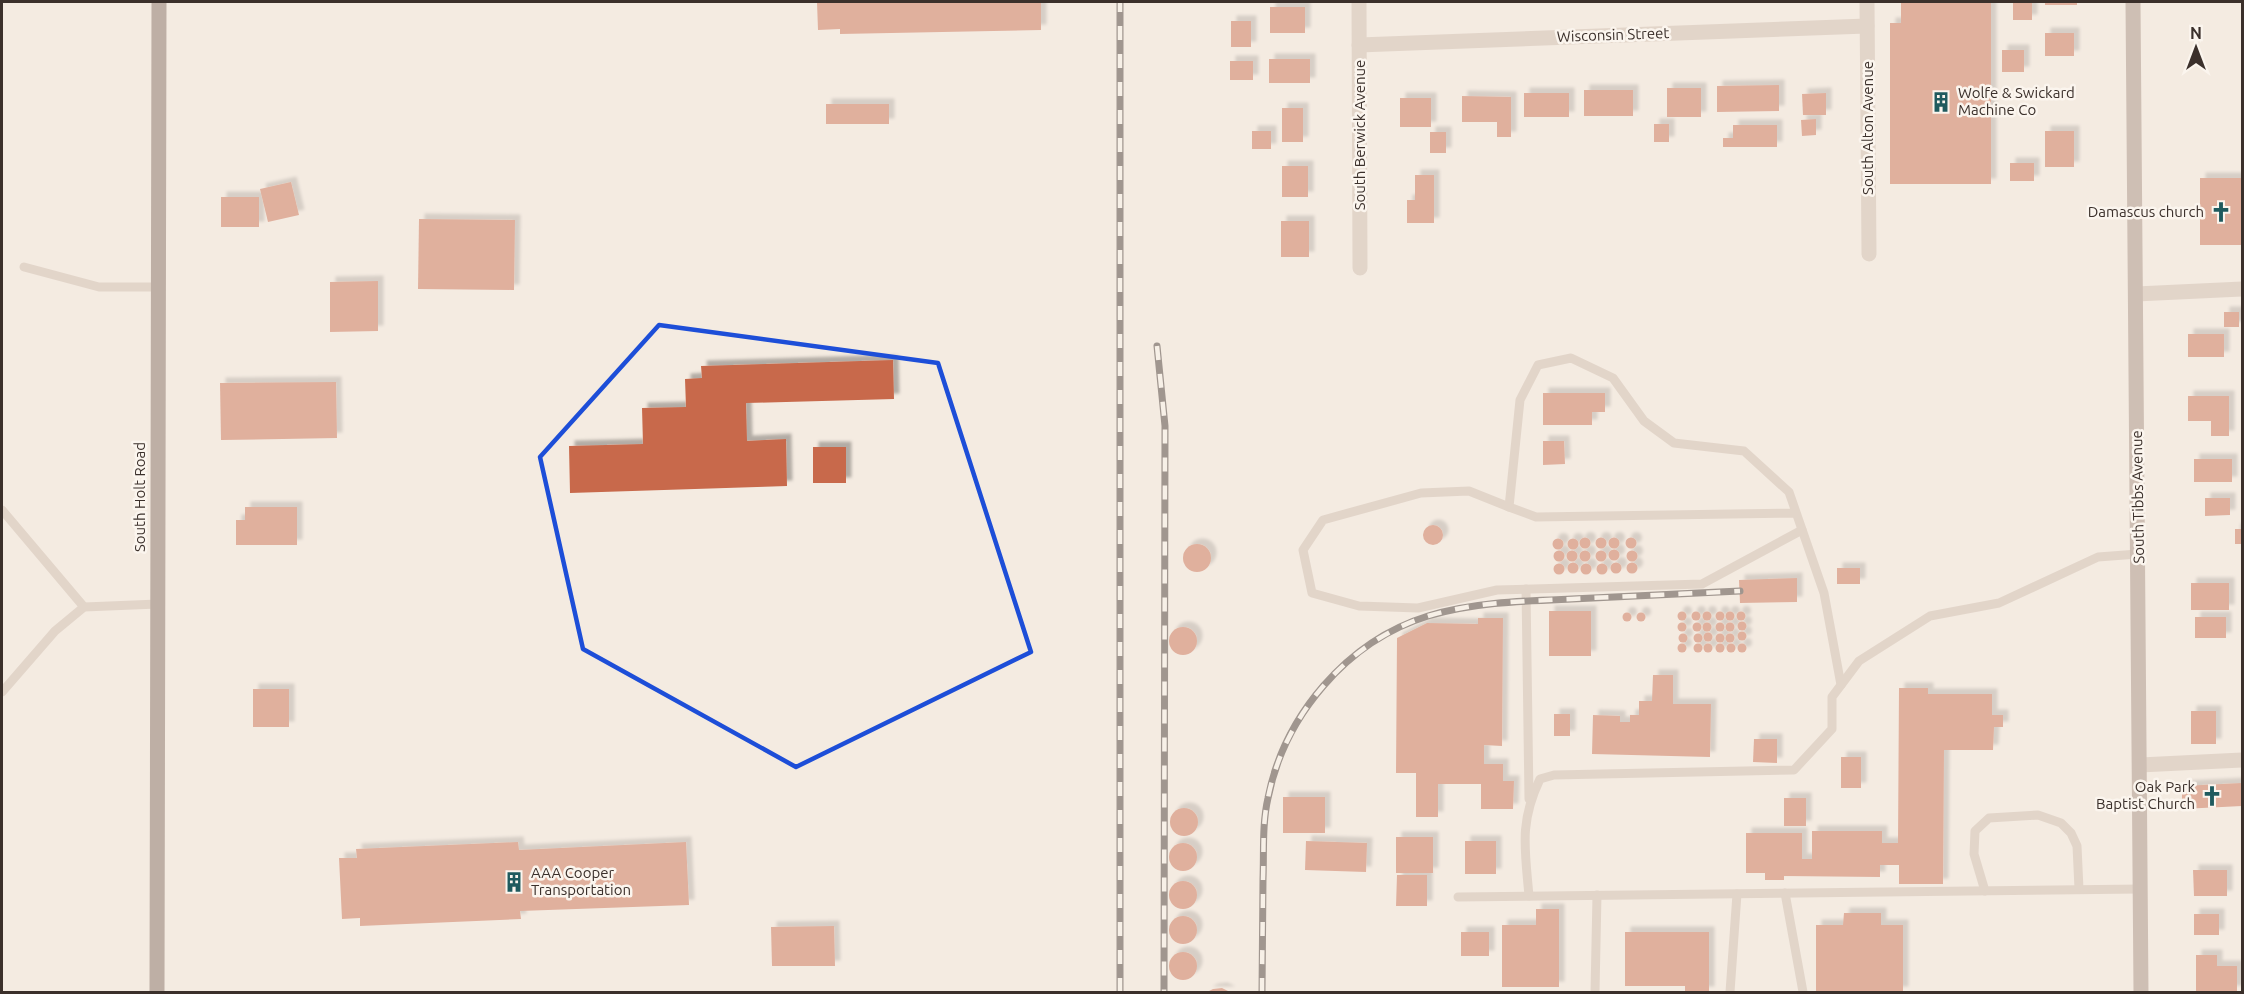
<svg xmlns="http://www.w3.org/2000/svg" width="2244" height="994" viewBox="0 0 2244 994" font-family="Ubuntu,sans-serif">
<defs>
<filter id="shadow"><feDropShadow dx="5.5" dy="-5.5" stdDeviation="1.5" flood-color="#0004"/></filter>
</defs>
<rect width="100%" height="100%" fill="#f4ebe1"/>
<g fill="#c8694b" filter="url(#shadow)">
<path d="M817 2H1041V30L840 34V29L818 30Z"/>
<path d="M1901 2H1991V184H1890V23H1901Z"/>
<rect x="2013" y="2" width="19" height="18"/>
<rect x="2045" y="2" width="32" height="3"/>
<rect x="1270" y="7" width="35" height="26"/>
<rect x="1231" y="21" width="20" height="26"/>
<rect x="2045" y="33" width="29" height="23"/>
<rect x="2002" y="50" width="22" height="22"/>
<rect x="1269" y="59" width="41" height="24"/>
<rect x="1230" y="61" width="23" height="19"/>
<path d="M1779 85V111L1717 112V86Z"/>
<rect x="1667" y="88" width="34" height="29"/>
<rect x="1584" y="90" width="49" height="26"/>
<rect x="1524" y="93" width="45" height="24"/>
<path d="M1826 93V115H1803L1802 94Z"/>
<path d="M1462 96 1511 97V137H1497V122H1462Z"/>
<rect x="1400" y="98" width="31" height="29"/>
<rect x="826" y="104" width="63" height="20"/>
<rect x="1282" y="108" width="21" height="34"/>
<path d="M1816 119V135L1802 136 1801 120Z"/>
<rect x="1654" y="124" width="15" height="18"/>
<path d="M1733 125H1777V147H1723V138H1733Z"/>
<rect x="1252" y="131" width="19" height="18"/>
<rect x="2045" y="131" width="29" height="36"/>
<rect x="1430" y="132" width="16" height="21"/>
<rect x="2010" y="163" width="24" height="18"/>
<rect x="1282" y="166" width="26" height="31"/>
<path d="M1415 175H1434V223H1407V200H1415Z"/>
<rect x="2200" y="178" width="42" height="67"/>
<path d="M291 182 299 215 268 222 260 189Z"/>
<rect x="221" y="197" width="38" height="30"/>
<path d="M419 219 515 220 514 290 418 289Z"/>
<rect x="1281" y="221" width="28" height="36"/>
<path d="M378 281V331L330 332V282Z"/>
<rect x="2224" y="312" width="15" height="15"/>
<rect x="2188" y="334" width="36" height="23"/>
<path d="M893 360 894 399 746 403 747 441 786 439 787 486 570 493 569 446 643 444 642 408 686 407 685 379 702 378 701 366Z"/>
<path d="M336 382 337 438 221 440 220 383Z"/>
<path d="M1543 393H1605V412H1592V425H1543Z"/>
<path d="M2188 396H2229V436H2211V421H2188Z"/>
<path d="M1543 441H1564L1565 464 1543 465Z"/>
<rect x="813" y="447" width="33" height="36"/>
<rect x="2194" y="459" width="38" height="23"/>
<path d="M2205 498H2230V515L2205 516Z"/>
<path d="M245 507H297V545H236V520H245Z"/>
<circle cx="1433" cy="535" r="10"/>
<rect x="2235" y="529" width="7" height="15"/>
<circle cx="1614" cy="543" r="5.5"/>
<circle cx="1585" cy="543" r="5.5"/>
<circle cx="1631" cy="543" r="5.5"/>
<circle cx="1601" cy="543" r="5.5"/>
<circle cx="1573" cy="544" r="5.5"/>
<circle cx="1558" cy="544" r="5.5"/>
<circle cx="1197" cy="558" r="14"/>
<circle cx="1614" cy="555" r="5.5"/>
<circle cx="1601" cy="556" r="5.5"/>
<circle cx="1572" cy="556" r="5.5"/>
<circle cx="1632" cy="556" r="5.5"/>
<circle cx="1585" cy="556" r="5.5"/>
<circle cx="1559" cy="556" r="5.5"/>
<circle cx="1632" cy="568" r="5.5"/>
<circle cx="1616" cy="568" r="5.5"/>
<circle cx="1573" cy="568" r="5.5"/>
<circle cx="1602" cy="569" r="5.5"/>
<circle cx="1586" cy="569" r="5.5"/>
<circle cx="1559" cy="569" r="5.5"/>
<rect x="1837" y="568" width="23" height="16"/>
<path d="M1797 578V602L1740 603 1739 580Z"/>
<rect x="2191" y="583" width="38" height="27"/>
<rect x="1549" y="611" width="42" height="45"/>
<circle cx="1696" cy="616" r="4.5"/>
<circle cx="1730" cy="616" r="4.5"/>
<circle cx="1707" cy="616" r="4.5"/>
<circle cx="1682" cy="616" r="4.5"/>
<circle cx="1741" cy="616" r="4.5"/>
<circle cx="1720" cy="616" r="4.5"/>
<circle cx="1641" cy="617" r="4.5"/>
<circle cx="1627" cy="617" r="4.5"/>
<rect x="2195" y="617" width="31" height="21"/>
<path d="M1478 618H1503L1502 746 1484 745V764H1503V781H1514L1513 809H1481V784H1438V817H1416V773H1396L1397 638 1427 623 1478 624Z"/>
<circle cx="1742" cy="626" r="4.5"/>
<circle cx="1707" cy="627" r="4.5"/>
<circle cx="1697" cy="627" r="4.5"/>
<circle cx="1720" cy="627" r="4.5"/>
<circle cx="1730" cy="627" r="4.5"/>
<circle cx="1682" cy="627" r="4.5"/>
<circle cx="1183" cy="641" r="14"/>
<circle cx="1742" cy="636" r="4.5"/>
<circle cx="1708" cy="637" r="4.5"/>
<circle cx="1720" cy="638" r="4.5"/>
<circle cx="1683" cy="638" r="4.5"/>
<circle cx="1698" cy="638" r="4.5"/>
<circle cx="1730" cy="638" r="4.5"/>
<circle cx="1720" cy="648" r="4.5"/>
<circle cx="1708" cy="648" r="4.5"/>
<circle cx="1731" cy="648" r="4.5"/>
<circle cx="1682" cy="648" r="4.5"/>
<circle cx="1742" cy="648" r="4.5"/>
<circle cx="1698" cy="648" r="4.5"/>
<path d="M1653 675H1673V704H1711L1710 757 1592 754 1593 715 1620 716V722H1630V715H1639V701H1652Z"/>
<path d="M1899 688H1928V694H1992V715H2003V727H1994L1993 750H1944L1943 884H1899V865H1880V877L1784 876V880H1765V873H1746V833H1802V859H1812V831H1882V843H1898Z"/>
<rect x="253" y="689" width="36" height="38"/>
<rect x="2191" y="711" width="25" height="33"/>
<rect x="1554" y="714" width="16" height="22"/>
<path d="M1754 739H1777V763L1753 762Z"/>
<rect x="1841" y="757" width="20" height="31"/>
<path d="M2242 783V806L2182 809V786Z"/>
<rect x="1283" y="797" width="42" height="36"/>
<rect x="1784" y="798" width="22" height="28"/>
<circle cx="1184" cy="822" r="14"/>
<rect x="1396" y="837" width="37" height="36"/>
<path d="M1306 841 1367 843 1366 872 1305 870Z"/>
<rect x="1465" y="841" width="31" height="33"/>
<path d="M518 842 519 850 686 842 689 905 520 911 521 919 360 926V918L342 919 339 858H357L356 849Z"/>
<circle cx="1183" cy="857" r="14"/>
<path d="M2193 870H2227V896H2194Z"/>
<path d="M1397 875H1427V906H1396Z"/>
<circle cx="1183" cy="895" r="14"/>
<path d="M1536 909H1559V987H1502V925H1536Z"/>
<path d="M1844 913H1881V925H1903V992H1816V925H1843Z"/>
<rect x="2194" y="914" width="25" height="21"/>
<circle cx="1183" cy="930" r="14"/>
<path d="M834 926 835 966H772L771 927Z"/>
<rect x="1461" y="932" width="28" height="24"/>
<path d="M1625 932H1709V992H1685V986H1625Z"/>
<circle cx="1183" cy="966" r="14"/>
<path d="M2196 955H2217V966H2237V991H2196Z"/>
<path d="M1222 988 1230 992H1207L1213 989Z"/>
</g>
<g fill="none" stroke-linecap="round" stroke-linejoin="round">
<g stroke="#cdbbac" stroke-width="9">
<path d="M24 267 99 287H158"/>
<path d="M1509 507 1469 491 1421 493 1323 520 1303 550 1312 593 1359 606 1418 608 1497 590 1702 584 1802 530"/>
<path d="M2 510 84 607"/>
<path d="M1796 513 1536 517 1509 507 1520 400 1538 365 1571 358 1613 378 1644 421 1674 443 1744 451 1789 492 1824 593 1841 685"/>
<path d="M1526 589 1529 799"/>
<path d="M2 692 55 631 84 607 158 604"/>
<path d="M1985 891 1974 854 1975 831 1989 818 2038 815 2061 823 2071 833 2077 846 2079 889"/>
<path d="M1785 893 1803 992"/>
<path d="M1529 896C1525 849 1519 823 1540 779L1554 775 1794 770 1832 729V697L1859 661 1930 616 1999 603 2098 557 2138 554"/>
<path d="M1458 897 2141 889"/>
<path d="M1595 992 1597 895"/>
<path d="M1730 992 1737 894"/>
</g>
<g stroke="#cdbbac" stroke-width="15">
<path d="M1359 2 1360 268"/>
<path d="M1867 2 1869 254"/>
<path d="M1359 45 1867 26"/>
<path d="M2136 294 2242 289"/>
<path d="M2140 765 2242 760"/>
</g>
<path stroke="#a18a7d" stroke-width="15" d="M2133 2 2141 992"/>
<path stroke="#7d675c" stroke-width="15" d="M157 992 159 2"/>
<g stroke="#3b302b" stroke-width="7">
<g id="rail">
<path d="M1157 346 1165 426 1164 992"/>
<path d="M1120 992V2"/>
<path d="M1262 992C1262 955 1263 917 1263 879 1264 852 1262 824 1268 798 1284 716 1347 641 1428 616 1475 602 1524 601 1572 599 1628 596 1684 594 1740 591"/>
</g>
</g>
<use href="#rail" stroke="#fbf5ee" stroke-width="4.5" stroke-dasharray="14" stroke-linecap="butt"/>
</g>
<path d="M0 0H2244V994H0ZM659 325 938 363 1031 652 796 767 583 649 540 457Z" fill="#f4ebe1" fill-opacity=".55" fill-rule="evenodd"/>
<path fill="none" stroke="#1d4ed8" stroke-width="4.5" stroke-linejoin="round" d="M659 325 938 363 1031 652 796 767 583 649 540 457Z"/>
<defs>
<g id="building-bare" transform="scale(1.62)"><path d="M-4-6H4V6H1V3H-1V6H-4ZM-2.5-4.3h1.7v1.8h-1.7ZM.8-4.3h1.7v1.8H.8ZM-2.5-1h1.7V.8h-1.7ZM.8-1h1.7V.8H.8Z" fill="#1f5a5e" stroke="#fbf5ee" stroke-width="2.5" paint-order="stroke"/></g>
<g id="church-bare" transform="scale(1.62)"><path d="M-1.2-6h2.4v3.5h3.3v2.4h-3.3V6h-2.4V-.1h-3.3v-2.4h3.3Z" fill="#1f5a5e" stroke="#fbf5ee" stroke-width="2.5" paint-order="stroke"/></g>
</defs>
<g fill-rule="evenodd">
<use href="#building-bare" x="1941" y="102"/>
<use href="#church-bare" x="2221" y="212"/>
<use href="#church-bare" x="2212" y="796"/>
<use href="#building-bare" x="514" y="882"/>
</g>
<g text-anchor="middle" stroke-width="5" stroke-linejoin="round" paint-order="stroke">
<g font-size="15" fill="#3b302b" stroke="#fbf5ee">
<text transform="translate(1613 35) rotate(-2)" y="5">Wisconsin Street</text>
<text transform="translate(1868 128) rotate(-90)" y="5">South Alton Avenue</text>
<text transform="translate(1360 135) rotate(-90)" y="5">South Berwick Avenue</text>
<text transform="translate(140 497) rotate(-90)" y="5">South Holt Road</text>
<text transform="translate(2138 497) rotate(-91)" y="5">South Tibbs Avenue</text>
</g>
<g font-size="15" fill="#3b302b" stroke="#fbf5ee" text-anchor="start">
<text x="1958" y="98">Wolfe &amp; Swickard<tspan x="1958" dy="17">Machine Co</tspan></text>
<text x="2204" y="217" text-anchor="end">Damascus church</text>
<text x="2195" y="792" text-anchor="end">Oak Park<tspan x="2195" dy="17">Baptist Church</tspan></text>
<text x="531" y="878">AAA Cooper<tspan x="531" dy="17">Transportation</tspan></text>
</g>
</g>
<rect width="2244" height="994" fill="none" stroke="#3b302b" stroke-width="6"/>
<g transform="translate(2196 48)" stroke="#fbf5ee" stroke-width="4.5" paint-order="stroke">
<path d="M0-4.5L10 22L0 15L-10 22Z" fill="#3b302b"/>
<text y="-9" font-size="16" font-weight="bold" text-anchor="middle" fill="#3b302b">N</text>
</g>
</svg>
